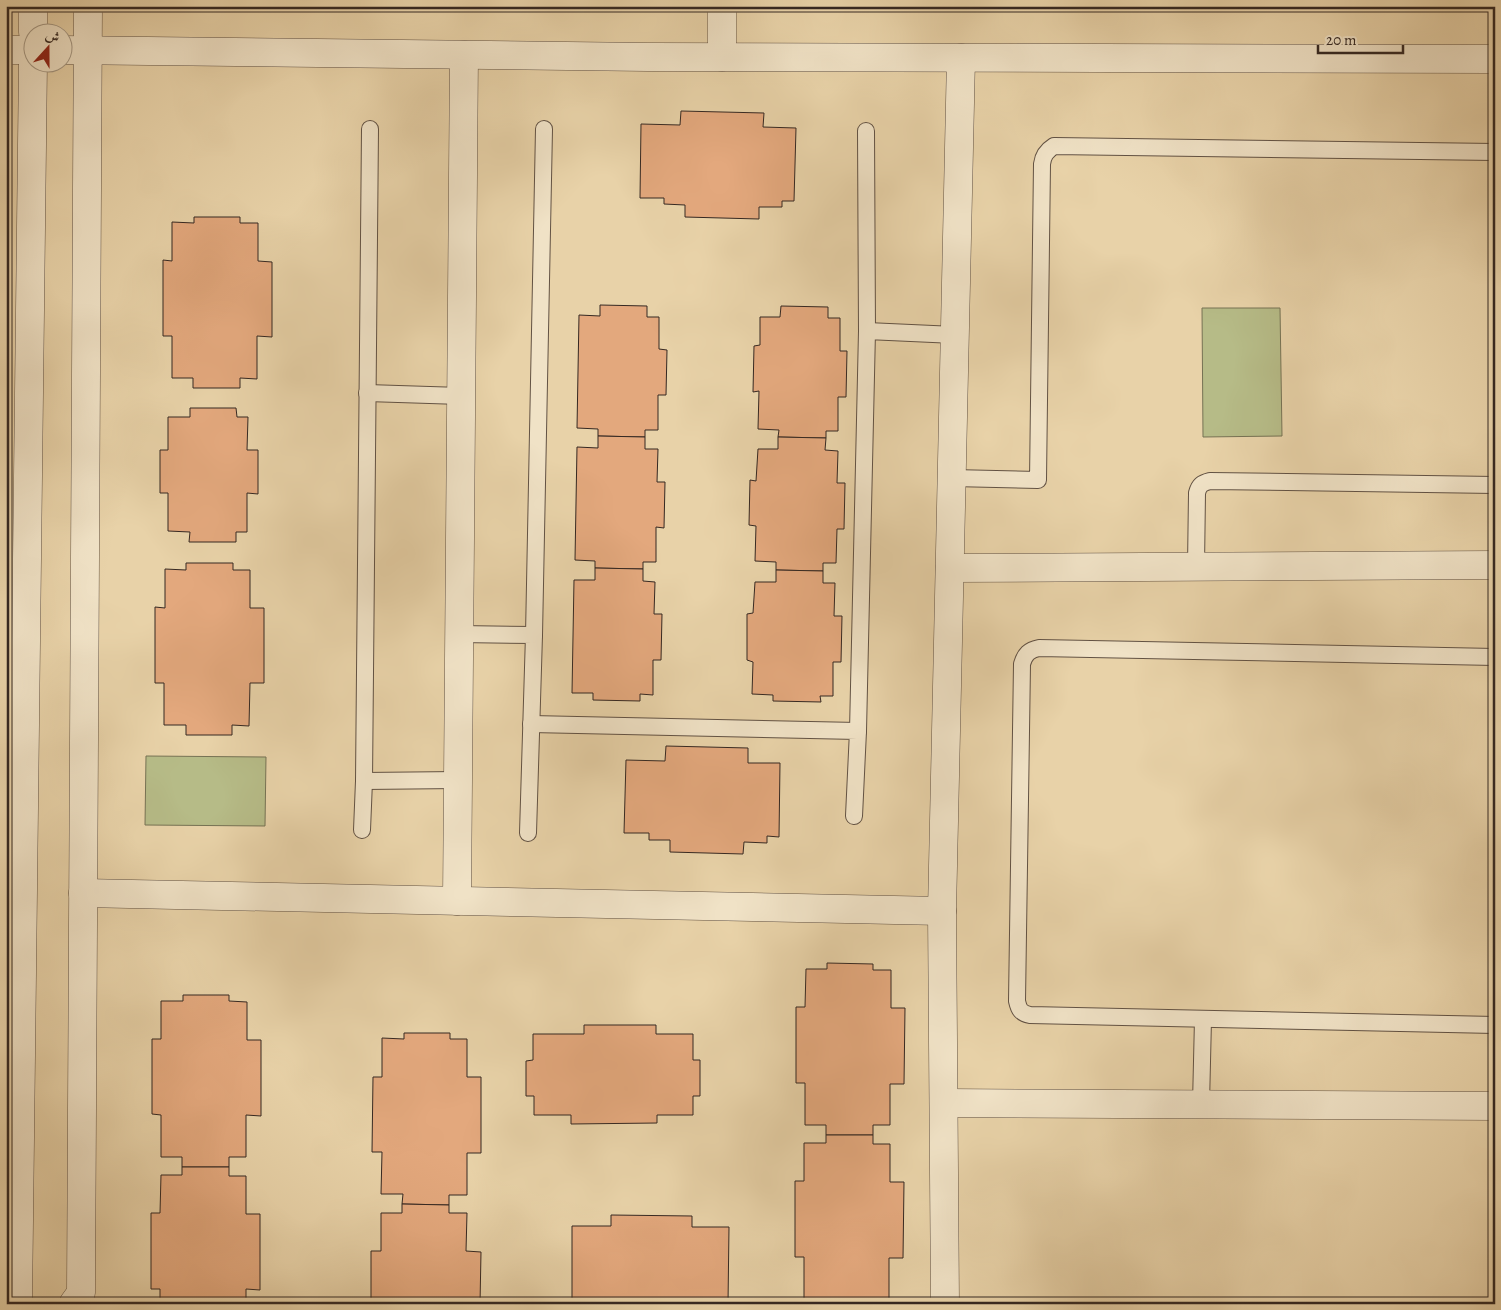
<svg xmlns="http://www.w3.org/2000/svg" width="1501" height="1310" viewBox="0 0 1501 1310" font-family="Alegreya,Amiri,serif">
<rect width="100%" height="100%" fill="#e8d2a8"/>
<filter id="stains"><feTurbulence type="fractalNoise" baseFrequency=".004" numOctaves="4"/><feColorMatrix values="0 0 0 0 .2 0 0 0 0 .09 0 0 0 0 .02 0 0 0 .5 -.17"/></filter>
<radialGradient id="worn" r=".72"><stop offset=".6" stop-color="#630" stop-opacity="0"/><stop offset="1" stop-color="#630" stop-opacity=".3"/></radialGradient>
<g fill="#b6bb87" stroke="#767254">
<path d="M1202 308H1280L1282 436 1203 437Z"/>
<path d="M146 756 266 757 265 826 145 825Z"/>
</g>
<g fill="#e3a87d" stroke="#352822">
<path d="M681 111 764 113 763 127 796 128 794 201H782V207H759V219L685 217V205L664 204V198H640L641 124 680 125Z"/>
<path d="M194 217H240V223H258V261L272 262V337L257 336V379L240 378V388H193V378H172V336H163V260L172 261V222L194 223Z"/>
<path d="M600 305 647 306V317H659V349L667 350 666 395H658V430H645V437L598 436V429L577 428 579 315 600 316Z"/>
<path d="M781 306 828 307V318H840V351H847L846 397H838V431H826V438L778 437 779 430 758 429 759 391 753 392 754 346 760 345V317H780Z"/>
<path d="M190 408H236L237 417H248L247 450H258V494L247 493V532H236V542H189L190 532 168 531V493H160V450H168V417H190Z"/>
<path d="M598 436 645 437V449H658L657 482H665L664 528 656 527V562H643V569L595 568V561L575 560 577 447 598 448Z"/>
<path d="M778 437 826 438 825 450 838 451 837 483H845L844 529H837L836 563H823V571L776 570V562L755 561 756 526 749 525 750 480 756 481 758 449H778Z"/>
<path d="M186 563H233V570H250V608H264V683H250L249 726 232 725V735H186V725H164V683H155V607L165 608V569L186 570Z"/>
<path d="M595 568 643 569V581L655 582 654 614H662L661 660H653V695L640 694V701L593 700V693H572L574 580H595Z"/>
<path d="M776 570 823 571V583H835L834 616H842L841 662H833V696H820L821 702 773 701V695L752 694 753 662 747 660V614L753 613 755 582H776Z"/>
<path d="M666 746 748 748V763H780L779 837 767 836V843L744 842 743 854 670 852V840H649V833H624L626 760 665 761Z"/>
<path d="M827 963 873 964V970H891V1008H905L904 1084H890V1125H873V1135H826V1125H805V1083H796V1007H805L806 969H827Z"/>
<path d="M183 995H229V1001L247 1002V1040H261V1116L246 1115V1157H229V1167H182V1157H161V1115L152 1114V1039H161V1001H183Z"/>
<path d="M584 1025H656V1034H693V1060H700V1096H693V1115H657V1123L571 1124V1115H534V1096H526V1061L533 1060V1034H584Z"/>
<path d="M404 1033H450V1039H467V1077H481V1153H467V1195H449V1205L402 1204 403 1194H381L382 1152H372L373 1077H382V1038L404 1039Z"/>
<path d="M826 1135H873V1144H890V1182H904L903 1258H889V1299H872V1304H825V1299H804V1257H795V1181H804V1143H826Z"/>
<path d="M182 1167H229V1176H246V1214H260V1290L246 1289V1304H160V1289H151V1213H160L161 1175H182Z"/>
<path d="M402 1204 449 1205V1213H467L466 1251 481 1252 480 1304H371V1251H381V1213H402Z"/>
<path d="M611 1215 692 1216V1227H729L728 1304H572V1226H611Z"/>
</g>
<g fill="none" stroke-linecap="round" stroke-linejoin="round">
<g stroke="#625244" stroke-width="18">
<g id="service">
<path d="M370 129 364 781 458 780"/>
<path d="M866 131 867 331"/>
<path d="M367 393 461 396"/>
<path d="M952 478 1038 480 1042 164C1043 156 1046 151 1054 146L1495 152"/>
<path d="M1196 566 1197 493C1199 485 1202 483 1210 481L1495 485"/>
<path d="M459 634 534 635 528 833"/>
<path d="M534 635 544 129"/>
<path d="M1495 657 1039 648C1029 650 1025 654 1022 664L1017 1001C1019 1010 1021 1013 1030 1015L1495 1025"/>
<path d="M531 724 858 731 854 816"/>
<path d="M858 731 867 331 955 335"/>
<path d="M362 830 364 781"/>
<path d="M1201 1104 1203 1019"/>
</g>
</g>
<g stroke="#625244" stroke-width="29">
<g id="minor">
<path d="M722 6V57"/>
<path d="M33 32V6"/>
<path d="M6 50H32"/>
<path d="M62 50 647 57 1495 59"/>
<path d="M950 568 1495 565"/>
<path d="M83 893 942 911"/>
<path d="M457 901 464 55"/>
<path d="M944 1103 1495 1106"/>
<path d="M18 1304 33 62"/>
<path d="M73 1304 81 1293 88 6"/>
<path d="M945 1304 942 911 961 58"/>
</g>
</g>
<use href="#service" stroke="#f0e2c6" stroke-width="16"/>
<use href="#minor" stroke="#f0e2c6" stroke-width="28"/>
</g>
<rect width="1501" height="1310" fill="none" stroke="#e8d2a8" stroke-width="25"/>
<rect x="8" y="8" width="1486" height="1295" fill="none" stroke="#352822" stroke-width="2.5"/>
<rect x="12" y="12" width="1476" height="1285" fill="none" stroke="#352822"/>
<g transform="translate(48 48) rotate(21)"><circle r="24" fill="#f0e2c6" stroke="#a59884"/>
<path d="M0-4L9 19L0 12L-9 19Z" fill="#8f2418"/>
<text y="-8" font-size="14" font-weight="bold" text-anchor="middle" fill="#352822">ش</text>
</g>
<path d="M1318 45v8h85v-8" fill="none" stroke="#352822" stroke-width="2.5"/>
<text x="1326" y="45" font-size="15" fill="#352822" stroke="#f0e2c6" stroke-width="4" paint-order="stroke">20 m</text>
<rect width="100%" height="100%" filter="url(#stains)"/>
<rect width="100%" height="100%" fill="url(#worn)"/>
</svg>
